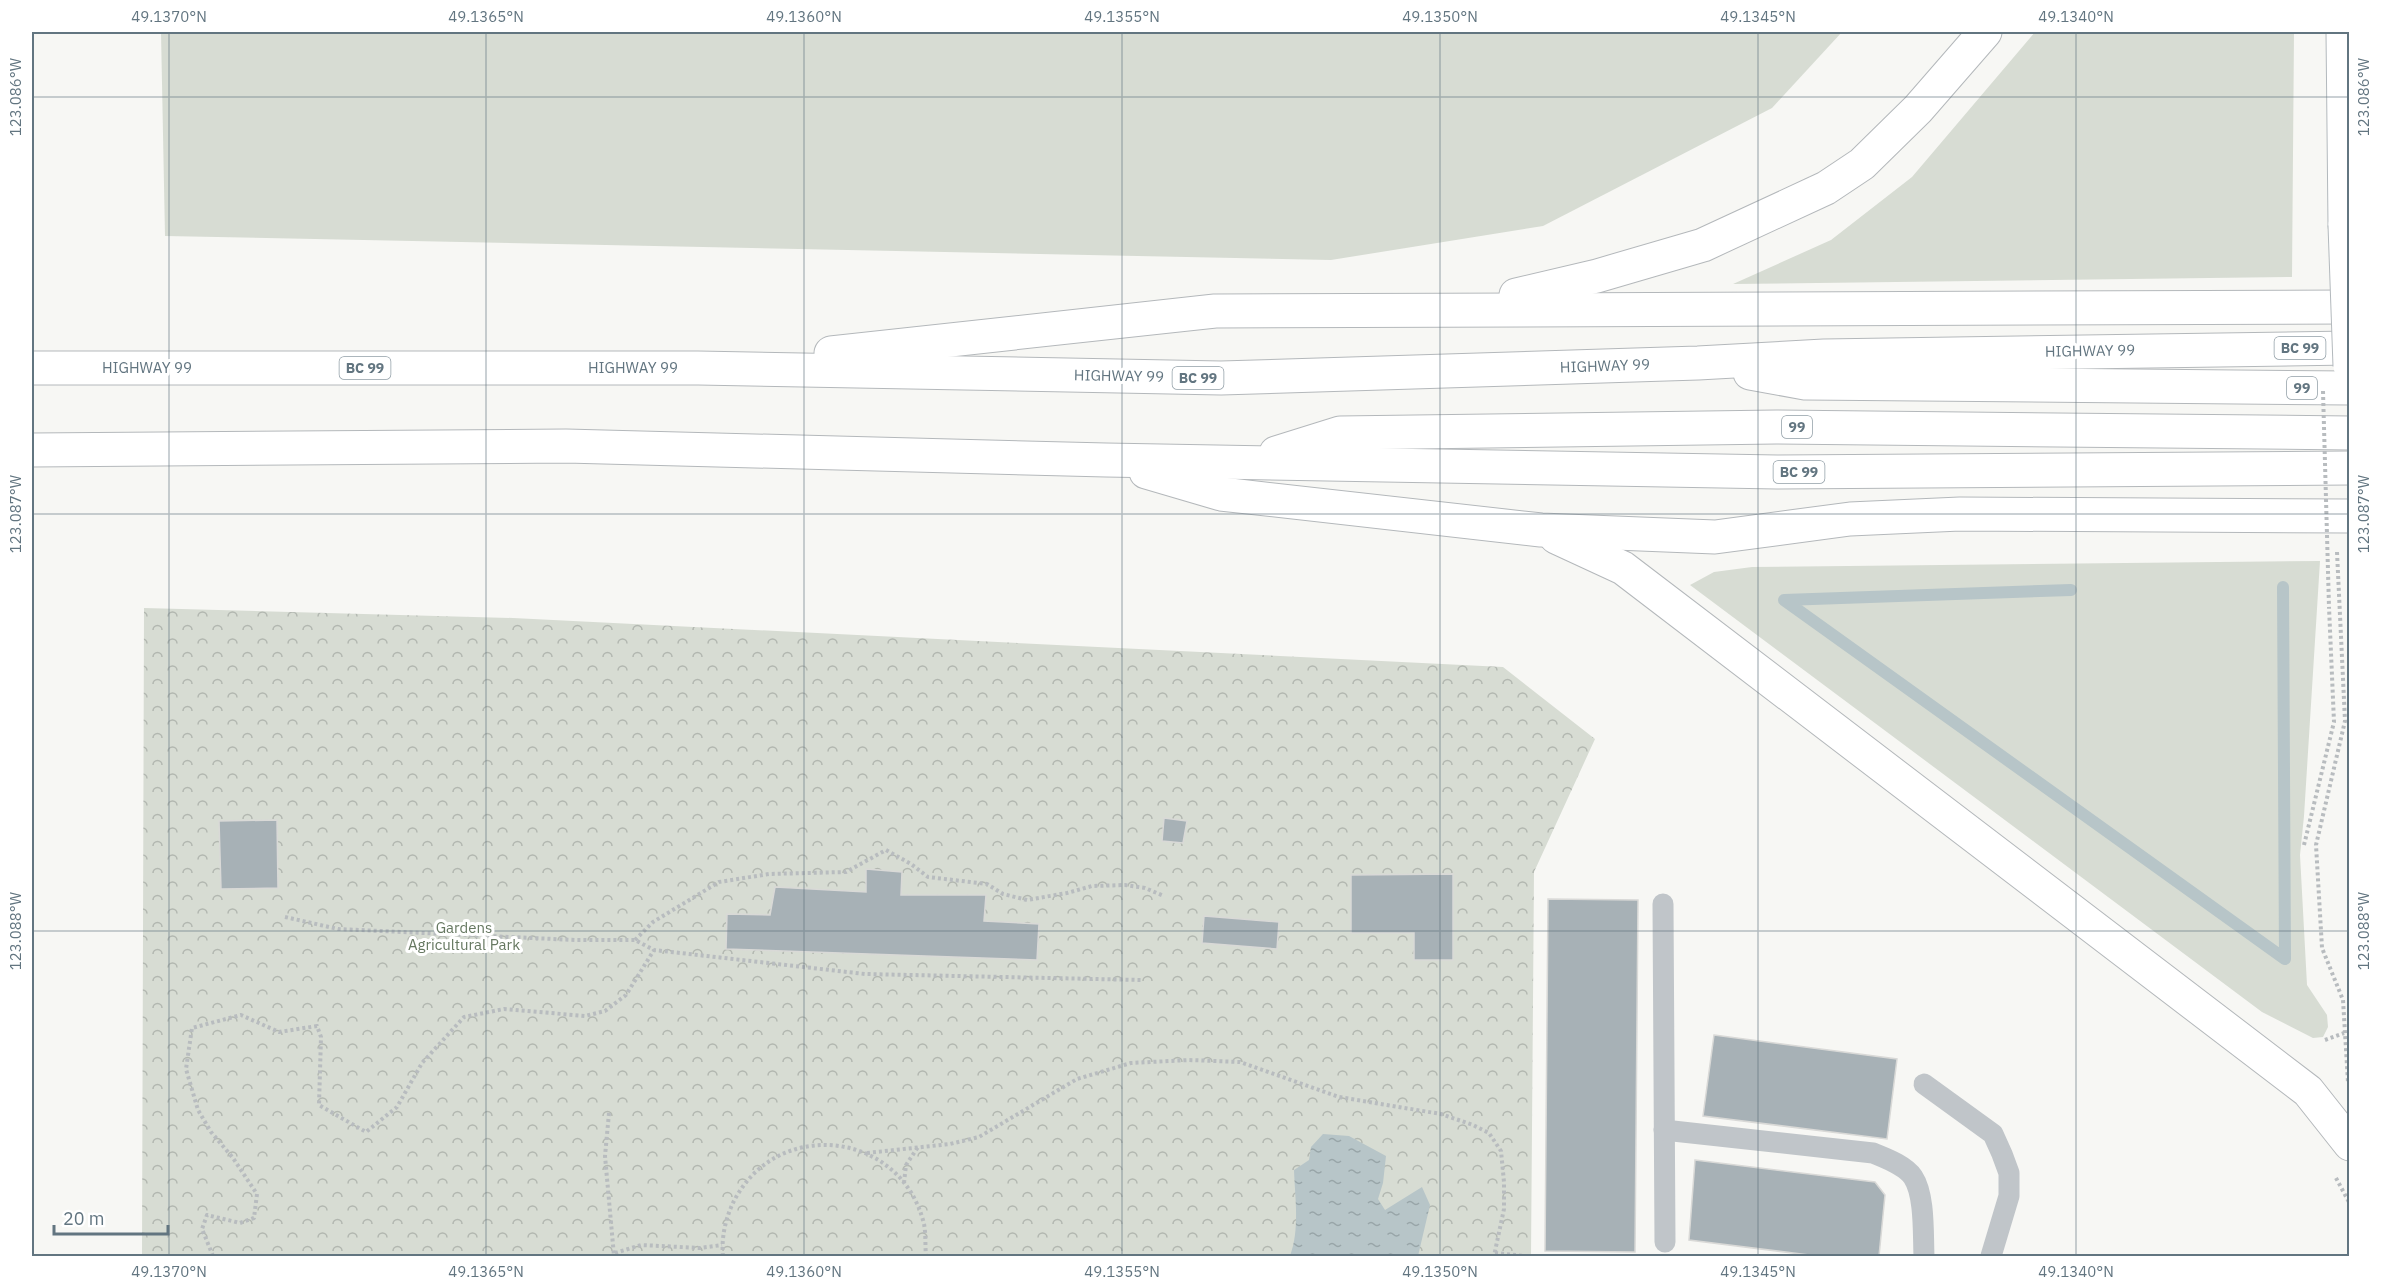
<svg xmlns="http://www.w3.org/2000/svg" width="2381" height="1288" viewBox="0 0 2381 1288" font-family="'IBM Plex Sans',sans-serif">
<defs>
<pattern id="forest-crowns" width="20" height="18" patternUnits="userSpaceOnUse" patternTransform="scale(1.5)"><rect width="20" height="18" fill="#d7dcd3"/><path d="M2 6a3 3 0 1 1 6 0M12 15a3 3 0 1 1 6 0" fill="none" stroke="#b2b7b0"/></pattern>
<pattern id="water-ripples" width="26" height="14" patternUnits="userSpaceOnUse" patternTransform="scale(1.5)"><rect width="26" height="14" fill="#b7c5c8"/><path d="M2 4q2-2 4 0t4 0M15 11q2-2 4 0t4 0" fill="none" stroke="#98a5a8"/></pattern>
</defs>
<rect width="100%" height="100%" fill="#f7f7f4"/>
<g fill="#d7dcd3">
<path d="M161 32H1842L1772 108 1543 226 1331 260 165 236Z"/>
<path d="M2035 32H2294L2292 277 1733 284 1831 240 1912 177Z"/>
<path d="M2320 561 2304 816 2300 855 2307 985 2327 1015 2328 1027 2323 1037 2313 1038 2262 1012 1690 585 1714 572 1752 567Z"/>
</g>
<path fill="url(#forest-crowns)" d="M144 608 513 618 1503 667 1595 739 1534 872 1531 1256H142Z"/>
<path fill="url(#water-ripples)" d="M1323 1134 1349 1136 1386 1156 1383 1183 1378 1199 1385 1210 1422 1187 1430 1205 1418 1256H1290C1300 1230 1295 1198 1294 1170L1309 1160 1311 1147Z"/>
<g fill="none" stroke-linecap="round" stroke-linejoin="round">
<path stroke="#b7c5c8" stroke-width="12" d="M2071 590 1784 600 2285 959 2283 587"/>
</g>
<g fill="#a7b1b6" stroke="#d9d9d7" stroke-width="1.5">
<path d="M1164 818 1187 821 1183 843 1162 841Z"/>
<path d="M277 820 278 888 221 889 219 821Z"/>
<path d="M866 869 902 872 901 895H986L984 921 1039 924 1037 960 726 949 727 914 770 915 775 887 866 892Z"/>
<path d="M1453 874V960H1414V933H1351V875Z"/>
<path d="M1548 899 1638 900 1635 1252 1545 1251Z"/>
<path d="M1204 916 1279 922 1277 949 1202 943Z"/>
<path d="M1714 1035 1897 1059 1887 1139 1703 1116Z"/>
<path d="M1695 1160 1875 1182 1885 1195 1879 1256H1817L1689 1240Z"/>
</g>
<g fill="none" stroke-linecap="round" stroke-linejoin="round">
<g stroke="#b3b9bd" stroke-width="35">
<path id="secondary" d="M2343 32 2345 225"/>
</g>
<g stroke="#b4b8bb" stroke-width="35">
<g id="motorway">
<path d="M1516 295 1597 276 1703 245 1826 188 1862 164 1918 109 1985 32"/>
<path d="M831 353 1215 311 2350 307"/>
<path d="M32 368H698L1221 378 1698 363 1824 356 2350 348"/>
<path d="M1750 373 1805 383 2350 388"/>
<path d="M32 450 566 446 1106 460 1777 472 2350 468"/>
<path d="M1276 453 1340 433 1776 427 2350 433"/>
<path d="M1146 472 1221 494 1541 530 1715 537 1850 519 1960 514 2350 516"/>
<path d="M1556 537 1623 568 2308 1091 2350 1144"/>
</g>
</g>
<g stroke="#b8bcbf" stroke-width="4" stroke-dasharray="3 3" stroke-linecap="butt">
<path d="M2337 552 2345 721 2316 845 2322 948 2343 1000 2348 1082"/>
<path d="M2304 845 2334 722 2329 607"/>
<path d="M285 917 338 929 575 940H635L654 950 865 974 1141 980"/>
<path d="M635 940 653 922 719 882 769 874 846 872 886 850 911 864 928 877 987 884 1003 894 1027 900 1067 893 1092 886 1125 885 1145 888 1164 896"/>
<path d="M2325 1040 2344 1033"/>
<path d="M609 1113 605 1156 614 1256"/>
<path d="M867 1153 950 1144 979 1137 1077 1079 1131 1063 1189 1060 1240 1062 1339 1097 1441 1114 1473 1125 1489 1133 1501 1151 1504 1182V1209L1494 1256"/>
<path d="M2336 1178 2350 1204"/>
<path d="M904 1183 906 1165 918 1147"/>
<path d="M615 1253 641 1245 700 1248 722 1245"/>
<path d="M1495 1253 1525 1256"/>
<path d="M213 1256 202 1229 207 1215 240 1223 254 1218 257 1194 233 1158 211 1132 198 1110 186 1069 192 1028 241 1015 279 1032 317 1026 321 1037 319 1105 366 1132 397 1107 422 1063 464 1017 504 1009 585 1016 605 1011 626 995 654 950"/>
<path d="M723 1256C721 1237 726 1216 735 1199 780 1116 902 1132 924 1224 926 1234 925 1246 926 1256"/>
</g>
<g stroke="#c0c5c9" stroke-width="21">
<path d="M1663 904 1665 1242"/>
<path d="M1924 1084 1993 1134 2002 1154 2009 1173V1196L1991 1256"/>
<path d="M1664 1130 1873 1153C1885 1158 1905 1165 1913 1177 1925 1195 1923 1234 1924 1256"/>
</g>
<use href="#secondary" stroke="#fff" stroke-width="33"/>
<use href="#motorway" stroke="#fff" stroke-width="33"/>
<g stroke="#b3b9bd" stroke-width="35" stroke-linecap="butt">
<path id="secondary-bridge" d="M2345 225 2350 366"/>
</g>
<path stroke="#b8bcbf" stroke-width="4" stroke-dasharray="3 3" stroke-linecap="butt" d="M2323 391 2329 607"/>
<use href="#secondary-bridge" stroke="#fff" stroke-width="33"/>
</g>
<path fill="none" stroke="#627580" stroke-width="1.5" stroke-opacity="0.45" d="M169 32V1256M486 32V1256M804 32V1256M1122 32V1256M1440 32V1256M1758 32V1256M2076 32V1256M32 97H2350M32 514H2350M32 931H2350"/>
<g text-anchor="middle" stroke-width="6" stroke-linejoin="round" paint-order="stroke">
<g fill="#fff" stroke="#919ea6" stroke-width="1.5">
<rect x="2274.5" y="337" width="51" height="22" rx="4.5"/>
<rect x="339.5" y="357" width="51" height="22" rx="4.5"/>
<rect x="1172.5" y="367" width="51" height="22" rx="4.5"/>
<rect x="2287" y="377" width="30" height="22" rx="4.5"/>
<rect x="1782" y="416" width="30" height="22" rx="4.5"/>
<rect x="1773.5" y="461" width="51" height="22" rx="4.5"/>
</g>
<g font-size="14" font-weight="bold" fill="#627580">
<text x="2300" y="353">BC 99</text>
<text x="365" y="373">BC 99</text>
<text x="1198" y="383">BC 99</text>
<text x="2302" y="393">99</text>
<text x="1797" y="432">99</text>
<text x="1799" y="477">BC 99</text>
</g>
<g font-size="15" fill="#627580" stroke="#fff">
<text transform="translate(2090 351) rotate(-1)" y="5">HIGHWAY 99</text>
<text transform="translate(1605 366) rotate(-2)" y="5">HIGHWAY 99</text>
<text x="147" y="373">HIGHWAY 99</text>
<text x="633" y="373">HIGHWAY 99</text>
<text transform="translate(1119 376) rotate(1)" y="5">HIGHWAY 99</text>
</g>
<g font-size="15" fill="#667861" stroke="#fff">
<text x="464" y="933">Gardens<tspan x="464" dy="17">Agricultural Park</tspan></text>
</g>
</g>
<rect width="2381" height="1288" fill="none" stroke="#ffffff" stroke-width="66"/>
<path d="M54 1225v9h114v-9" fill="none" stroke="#627580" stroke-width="3"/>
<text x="63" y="1225" font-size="18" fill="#627580" stroke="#ffffff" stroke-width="4.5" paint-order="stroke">20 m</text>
<rect x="33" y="33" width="2315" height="1222" fill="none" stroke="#627580" stroke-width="2"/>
<g font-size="15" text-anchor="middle" fill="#627580">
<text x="169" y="22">49.1370°N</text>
<text x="486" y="22">49.1365°N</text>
<text x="804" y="22">49.1360°N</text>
<text x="1122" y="22">49.1355°N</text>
<text x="1440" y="22">49.1350°N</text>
<text x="1758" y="22">49.1345°N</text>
<text x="2076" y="22">49.1340°N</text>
<text transform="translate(2364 97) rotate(-90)" y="5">123.086°W</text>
<text transform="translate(16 97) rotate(-90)" y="5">123.086°W</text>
<text transform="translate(2364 514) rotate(-90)" y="5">123.087°W</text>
<text transform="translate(16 514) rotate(-90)" y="5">123.087°W</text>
<text transform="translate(2364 931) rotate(-90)" y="5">123.088°W</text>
<text transform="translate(16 931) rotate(-90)" y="5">123.088°W</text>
<text x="169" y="1277">49.1370°N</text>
<text x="486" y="1277">49.1365°N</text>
<text x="804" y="1277">49.1360°N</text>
<text x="1122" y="1277">49.1355°N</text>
<text x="1440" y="1277">49.1350°N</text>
<text x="1758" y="1277">49.1345°N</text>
<text x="2076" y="1277">49.1340°N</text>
</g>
</svg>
